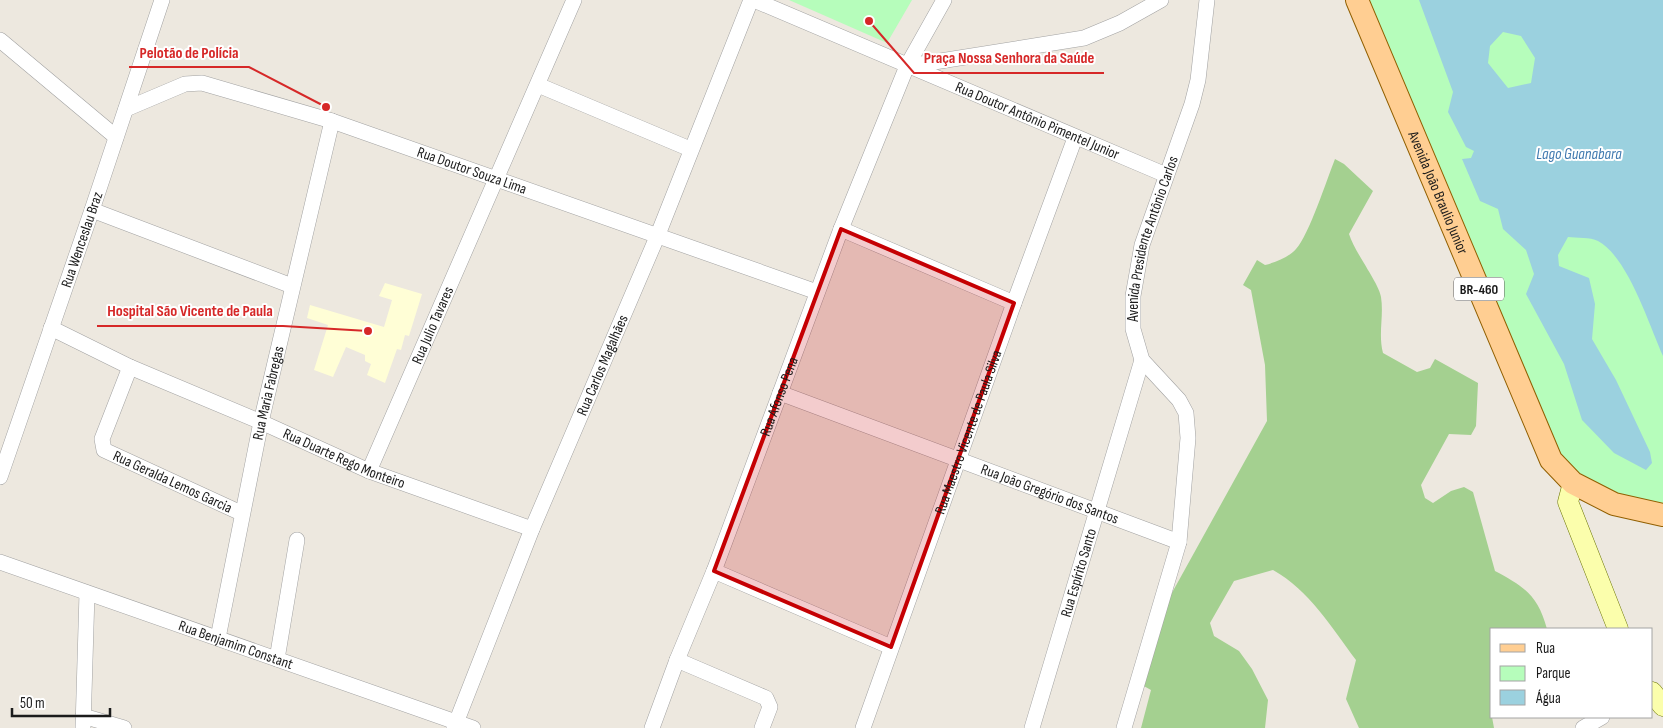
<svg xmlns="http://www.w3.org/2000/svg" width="1663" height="728" viewBox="0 0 1663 728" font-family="'Sofia Sans Condensed',sans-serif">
<rect width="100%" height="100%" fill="#ede8df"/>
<path fill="#fffed6" d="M385 283 422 294 409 336 405 335 401 350 397 349 385 383 367 375 371 364 365 361V355L346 347 333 377 314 370 328 325 307 318 310 305 384 327 392 300 379 296Z"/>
<path fill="#a4d090" d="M1335 159 1344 164 1373 191 1349 234C1355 253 1379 283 1381 297 1384 316 1378 334 1383 353L1417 372 1430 368 1435 359 1478 383 1476 426 1471 435 1449 434 1421 485 1425 498 1433 503 1451 491 1464 487 1473 492 1495 571C1525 587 1538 596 1547 629H1492V717L1494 728H1359L1346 699 1356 660C1332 628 1309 590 1273 570L1234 581 1210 623 1214 636 1239 651 1252 669 1268 700 1265 728H1141L1151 690 1142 685 1168 600 1267 421 1265 365 1251 290 1243 285 1257 260 1265 265C1276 262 1289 257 1296 249 1309 235 1327 179 1335 159Z"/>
<g fill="#b6fdbb">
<path d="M789 0H912L887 43Z"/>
<path d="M1357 0H1663V515L1573 483Z"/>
</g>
<path fill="#9bd1df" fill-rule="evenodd" d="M1419 0H1663V356C1649 325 1628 257 1598 241 1590 237 1577 238 1568 237L1558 255 1559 266 1589 278 1595 304 1592 339 1616 380 1650 452 1652 463 1646 470 1614 453 1582 420 1564 364 1526 294 1534 274 1526 250 1503 229 1498 209 1480 201 1462 159 1471 158 1474 151 1466 147 1448 112 1453 92ZM1503 32 1521 36 1535 58 1531 83 1508 88 1488 63 1490 46Z"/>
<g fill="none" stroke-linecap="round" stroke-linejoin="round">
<g stroke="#a2a2a2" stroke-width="16">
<g id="street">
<path id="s1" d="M754 0 1166 175"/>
<path d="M0 40 116 137"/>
<path d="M909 66 1084 38 1120 23 1161 0"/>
<path d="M538 85 690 149"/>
<path id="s2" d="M126 109 185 84 202 83 332 121 817 292"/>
<path d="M92 210 292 286"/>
<path d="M841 229 1014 303"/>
<path id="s3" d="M51 328 130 367 261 422 369 471 532 529"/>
<path id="s4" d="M130 367 102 439 104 450 241 513"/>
<path id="s5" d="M780 393 1179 542"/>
<path id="s6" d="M369 471 574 0"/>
<path id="s7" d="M0 477 92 210 162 0"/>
<path id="s8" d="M0 562 473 728"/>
<path d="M714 571 891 647"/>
<path id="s9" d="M218 638 261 422 332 121"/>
<path d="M277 659 297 540"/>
<path d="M677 660 766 698 770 707 762 728"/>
<path d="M83 716 124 728"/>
<path d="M83 728 87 593"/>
<path id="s10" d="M454 728 532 529 657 237 751 0"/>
<path id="s11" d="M652 728 677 660 714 571 841 229 907 66 944 0"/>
<path id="s12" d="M863 728 1014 303 1075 138"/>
<path id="s13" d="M1032 728 1142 360"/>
<path id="s14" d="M1124 728 1179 542 1188 438 1186 413 1179 400 1142 360 1133 329V296L1142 245 1192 104 1198 80 1207 0"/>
<path d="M1583 728 1602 717"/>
</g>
</g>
<g stroke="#697300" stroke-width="21">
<g id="secondary">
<path d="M1573 483 1568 502 1618 629"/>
<path d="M1652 692 1663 706"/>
</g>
</g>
<g stroke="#915f00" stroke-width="24">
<g id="primary">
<path id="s15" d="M1357 0 1551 460 1573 483 1614 504 1663 515"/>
</g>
</g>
<use href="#street" stroke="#fff" stroke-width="15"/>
<use href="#secondary" stroke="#fbfeac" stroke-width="20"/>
<use href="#primary" stroke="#ffce92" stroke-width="22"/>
</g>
<path fill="#c50003" fill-opacity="0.2" stroke="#c50003" stroke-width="4" stroke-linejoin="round" d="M841 229 1014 303 891 647 714 571Z"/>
<g text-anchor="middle" stroke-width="4" stroke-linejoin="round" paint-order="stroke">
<rect fill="#fff" stroke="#5f5f5f" stroke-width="1" x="1454" y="277.5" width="50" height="23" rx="4"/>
<g font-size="14" font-weight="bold" fill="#1b1b1b">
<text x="1479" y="294">BR-460</text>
</g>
<g font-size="15" fill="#1b1b1b" stroke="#fff">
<text dy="5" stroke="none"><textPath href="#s1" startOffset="308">Rua Doutor Antônio Pimentel Junior</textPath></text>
<text dy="5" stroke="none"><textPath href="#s2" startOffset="365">Rua Doutor Souza Lima</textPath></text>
<text dy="5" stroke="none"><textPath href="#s15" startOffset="209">Avenida João Braulio Junior</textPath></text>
<text dy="5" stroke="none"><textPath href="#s7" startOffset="251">Rua Wenceslau Braz</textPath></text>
<text dy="5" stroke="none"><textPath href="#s14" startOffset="518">Avenida Presidente Antônio Carlos</textPath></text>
<text dy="5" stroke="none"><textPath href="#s6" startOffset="159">Rua Julio Tavares</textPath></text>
<text dy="5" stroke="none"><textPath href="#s10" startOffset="392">Rua Carlos Magalhães</textPath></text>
<text dy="5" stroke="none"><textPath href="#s9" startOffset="250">Rua Maria Fabregas</textPath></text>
<text dy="5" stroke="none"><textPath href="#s11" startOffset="355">Rua Afonso Pena</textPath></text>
<text dy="5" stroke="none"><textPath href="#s12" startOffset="314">Rua Maestro Vicente de Paula Silva</textPath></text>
<text dy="5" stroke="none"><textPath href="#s3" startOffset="321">Rua Duarte Rego Monteiro</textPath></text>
<text dy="5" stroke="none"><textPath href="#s4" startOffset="164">Rua Geralda Lemos Garcia</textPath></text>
<text dy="5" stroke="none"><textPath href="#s5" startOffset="288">Rua João Gregório dos Santos</textPath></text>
<text dy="5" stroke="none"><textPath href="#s13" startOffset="162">Rua Espírito Santo</textPath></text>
<text dy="5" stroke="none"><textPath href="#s8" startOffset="250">Rua Benjamim Constant</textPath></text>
</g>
<g font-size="16" font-style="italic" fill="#417ab0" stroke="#fff">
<text x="1579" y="159">Lago Guanabara</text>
</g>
</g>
<path fill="none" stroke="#d62828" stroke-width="2" d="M326 107L249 67H129M869 21L914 73H1104M368 331L283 326H97"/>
<g fill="#d62828" stroke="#fff" stroke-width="2">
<circle cx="326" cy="107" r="5"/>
<circle cx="869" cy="21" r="5"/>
<circle cx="368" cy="331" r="5"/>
</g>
<g font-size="16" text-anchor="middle" font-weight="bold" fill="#d62828" stroke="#fff" stroke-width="4" stroke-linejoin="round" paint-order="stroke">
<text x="189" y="58">Pelotão de Polícia</text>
<text x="1009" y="63">Praça Nossa Senhora da Saúde</text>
<text x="190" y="316">Hospital São Vicente de Paula</text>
</g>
<rect x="1490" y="628" width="162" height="90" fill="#ffffff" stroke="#a4a4a4"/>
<rect x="1500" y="644" width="25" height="8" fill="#ffce92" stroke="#a4a4a4"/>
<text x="1536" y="653" font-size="15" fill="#1b1b1b">Rua</text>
<rect x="1500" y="666" width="25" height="15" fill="#b6fdbb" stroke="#a4a4a4"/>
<text x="1536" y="678" font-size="15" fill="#1b1b1b">Parque</text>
<rect x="1500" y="690" width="25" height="15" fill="#9bd1df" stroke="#a4a4a4"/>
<text x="1536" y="703" font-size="15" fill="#1b1b1b">Água</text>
<path d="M12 708v8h98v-8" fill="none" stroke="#1b1b1b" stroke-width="2.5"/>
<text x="20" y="708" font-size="15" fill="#1b1b1b" stroke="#ffffff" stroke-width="4" paint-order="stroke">50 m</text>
</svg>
